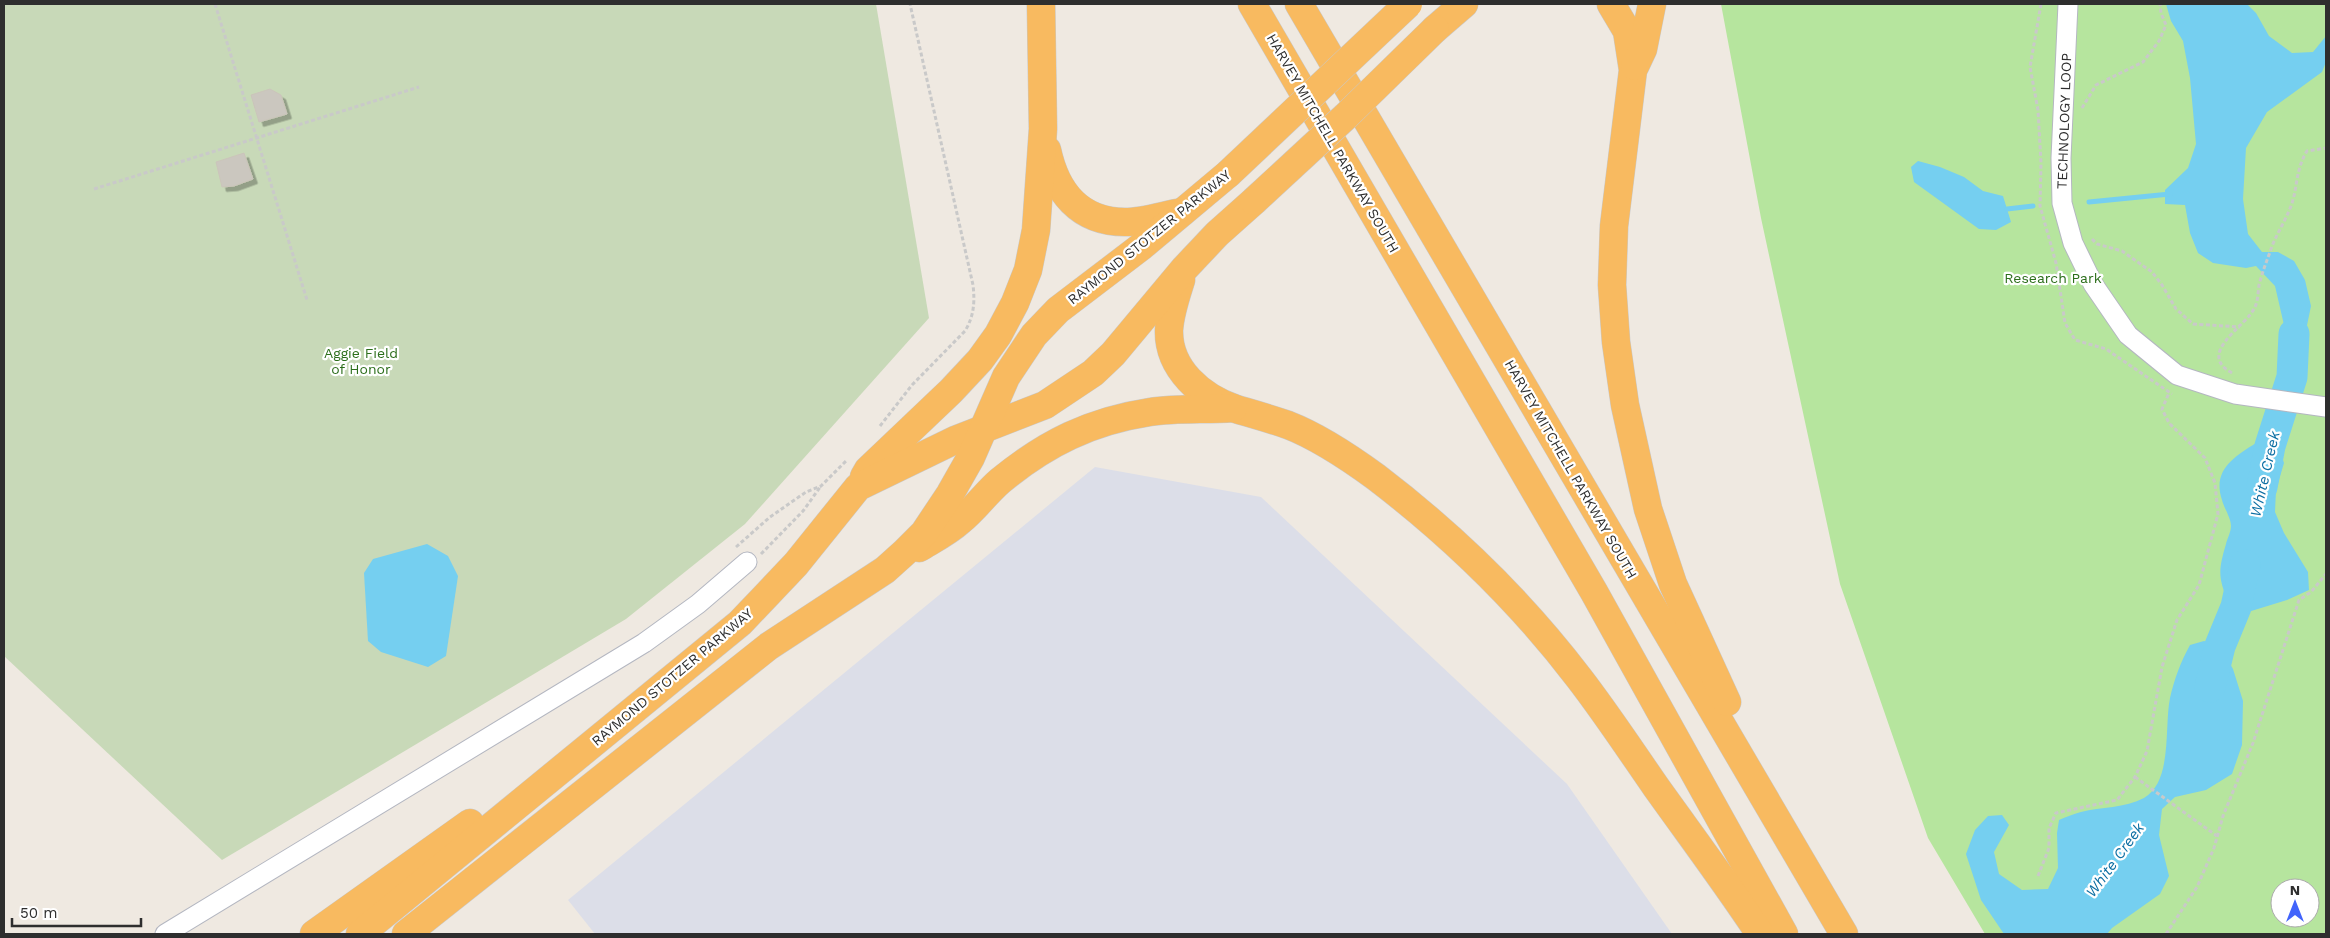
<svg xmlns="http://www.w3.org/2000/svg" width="2330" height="938" viewBox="0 0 2330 938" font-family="'Work Sans',sans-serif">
<defs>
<filter id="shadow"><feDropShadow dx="4.5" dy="4.5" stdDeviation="0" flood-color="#0004"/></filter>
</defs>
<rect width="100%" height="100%" fill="#efe9e1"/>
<path fill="#dcdee8" d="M1095 467 1261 497 1567 784 1672 934H595L568 900Z"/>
<path fill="#b6e59e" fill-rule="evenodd" d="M1721 4H2326V934H1985L1928 838 1840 584 1761 218ZM2280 888H2310V918H2280Z"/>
<path fill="#c8d9b8" d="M4 4H876L929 318 745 524 626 619 222 860 4 656Z"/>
<g fill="#75cff0">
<path d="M2166 4H2247L2256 13 2269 36 2292 53 2313 52 2326 36V62L2322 72 2267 112 2246 148 2243 199 2248 234 2262 252H2278L2294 261 2305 280 2311 306 2304 340V378L2287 376V338L2275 286 2256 266 2246 268 2213 263 2198 253 2190 233 2185 205 2165 204V190L2188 168 2196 144 2190 78 2183 41 2171 21Z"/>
<path d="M1918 161 1940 167 1964 177 1983 191 2003 196 2011 222 1996 230 1979 229 1914 182 1911 167Z"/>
<path d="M2256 443 2279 447 2284 463 2276 490 2275 512 2284 533 2308 572 2309 590 2287 600 2248 612 2229 604C2218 578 2218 571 2226 544 2227 539 2231 532 2231 526 2231 518 2224 508 2222 500 2212 470 2234 457 2256 443Z"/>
<path d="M427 544 448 556 458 576 446 656 428 667 381 652 368 641 364 573 373 559Z"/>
<path d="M2204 641 2220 646 2233 669 2243 701 2242 745 2232 774 2206 790 2175 797 2162 809 2159 835 2169 876 2160 894 2112 928 2107 934H2004L1981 900 1966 854 1975 830 1988 816 2002 815 2009 825 1994 852 1999 874 2022 890 2048 889 2058 868 2057 833 2059 820C2066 817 2073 814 2081 812 2101 807 2125 808 2144 798 2173 781 2164 727 2170 698 2174 680 2181 661 2190 645Z"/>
</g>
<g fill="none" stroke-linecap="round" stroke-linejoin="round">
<g stroke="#75cff0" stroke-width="5">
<path d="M2089 202 2170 194"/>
<path d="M2007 209 2033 206"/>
</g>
<g stroke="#75cff0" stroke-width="31">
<path d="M2262 487 2270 446 2292 377 2294 334"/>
<path d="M2210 687 2220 646 2236 607 2245 565"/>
</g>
</g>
<g fill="#cbc7bf" stroke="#cbc5ba" filter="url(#shadow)">
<path d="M270 89 281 95 287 114 259 122 251 95Z"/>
<path d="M244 153 253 179 234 186 222 187 216 162Z"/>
</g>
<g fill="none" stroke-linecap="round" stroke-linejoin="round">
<g stroke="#b4b7c1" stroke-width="21">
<g id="minor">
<path d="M2068 4 2061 158 2062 203 2073 243 2093 284 2128 335 2177 375 2235 394 2326 407"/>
<path d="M165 934 644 643 698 604 747 562"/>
</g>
</g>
<g stroke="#c9c9c9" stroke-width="29">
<g id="trunk">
<path d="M1252 4 1594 592 1784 934"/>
<path d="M1299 4 1844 934"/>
<path d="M1611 4 1627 31 1633 70 1614 226 1612 285 1616 342 1625 405 1648 509 1673 584 1727 702"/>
<path d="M1435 29 1464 4"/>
<path d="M1635 66 1643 49 1652 4"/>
<path d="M1047 150C1056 192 1079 222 1125 222 1144 222 1164 215 1182 212"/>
<path d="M1181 280C1176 296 1170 313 1169 330 1168 369 1201 397 1236 409 1253 414 1271 419 1288 425 1319 437 1350 458 1376 477 1452 535 1521 602 1579 678 1606 713 1631 751 1656 787 1691 836 1727 884 1760 934"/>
<path d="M864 477 868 470 951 391 980 360 998 335 1015 303 1028 270 1036 230 1043 129 1041 4"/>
<path d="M919 548C932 540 948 532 960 521 975 509 986 493 1000 481 1046 443 1091 421 1150 412 1177 408 1206 410 1233 408"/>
<path d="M314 934 470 823"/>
<path d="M360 934 740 623 796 564 858 487 955 440 1045 405 1093 373 1113 354 1184 269 1217 234 1254 201"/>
<path d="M406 934 769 646 885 570 905 552 924 533 950 494 971 457 1006 377 1034 335 1058 310 1142 246 1228 174"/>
</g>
</g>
<g stroke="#c9c9c9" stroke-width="3" stroke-dasharray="4 2.5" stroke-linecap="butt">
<path d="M215 4 307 300"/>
<path d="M2041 4 2030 67 2038 110 2041 163 2040 206 2056 263 2065 323 2075 340 2106 349 2172 394"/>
<path d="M2082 108 2096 85 2143 62 2159 41 2166 25 2161 13 2160 4"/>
<path d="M94 189 419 87"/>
<path d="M2092 239 2097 244 2122 251 2152 272 2162 285 2176 309 2193 324 2240 327"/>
<path d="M2232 373C2195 353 2247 326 2255 307 2258 301 2258 292 2259 285 2262 273 2266 263 2270 252 2275 236 2285 222 2291 206 2298 187 2295 171 2307 151L2326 148"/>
<path d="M880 426 912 385 965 331C974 316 975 302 973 285L910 4"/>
<path d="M736 547 770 517 806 492 821 486 846 461"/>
<path d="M761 554 803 511 821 486"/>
<path d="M2135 777 2217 836"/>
<path d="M2038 876 2049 848V828L2056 813 2117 800 2135 777 2147 751 2162 667 2177 620 2199 585 2218 514 2215 483 2205 458 2169 423 2162 409 2169 393"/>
<path d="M2166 934 2197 887 2214 848 2223 816 2253 743 2299 600 2311 592 2326 574"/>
</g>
<use href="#minor" stroke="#fff" stroke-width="19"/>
<use href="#trunk" stroke="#f8ba60" stroke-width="28"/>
<g stroke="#c9c9c9" stroke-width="29" stroke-linecap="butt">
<g id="trunk-bridge">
<path d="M1228 174 1408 4"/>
<path d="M1254 201 1346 116 1435 29"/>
</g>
</g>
<use href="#trunk-bridge" stroke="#f8ba60" stroke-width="28"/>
</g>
<g text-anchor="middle" stroke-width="4.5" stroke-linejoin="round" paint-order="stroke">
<g font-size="14" fill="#2e2e2e" stroke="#fff">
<text transform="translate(2064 121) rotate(-88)" y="5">TECHNOLOGY LOOP</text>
<text transform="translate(1333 143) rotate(60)" y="5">HARVEY MITCHELL PARKWAY SOUTH</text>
<text transform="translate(1149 237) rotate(-39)" y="5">RAYMOND STOTZER PARKWAY</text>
<text transform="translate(1571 469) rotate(60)" y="5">HARVEY MITCHELL PARKWAY SOUTH</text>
<text transform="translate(672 677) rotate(-40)" y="5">RAYMOND STOTZER PARKWAY</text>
</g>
<g font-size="14" fill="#2c6e1b" stroke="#fff">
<text x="2053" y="283">Research Park</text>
<text x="361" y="358">Aggie Field<tspan x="361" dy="16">of Honor</tspan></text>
</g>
<g font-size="15" font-style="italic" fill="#0d6fa3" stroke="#fff">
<text transform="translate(2265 474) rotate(-77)" y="5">White Creek</text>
<text transform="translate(2115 860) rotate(-54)" y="5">White Creek</text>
</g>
</g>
<rect width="2330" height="938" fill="none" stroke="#2e2e2e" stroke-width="10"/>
<g transform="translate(2295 903)"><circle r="24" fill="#ffffff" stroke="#ababab"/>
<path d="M0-4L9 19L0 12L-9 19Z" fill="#4264fb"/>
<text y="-8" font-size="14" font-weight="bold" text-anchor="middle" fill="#2e2e2e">N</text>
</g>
<path d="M12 918v8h129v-8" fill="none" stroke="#2e2e2e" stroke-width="2.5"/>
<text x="20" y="918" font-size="15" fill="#2e2e2e" stroke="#ffffff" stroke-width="4" paint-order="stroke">50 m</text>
</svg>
